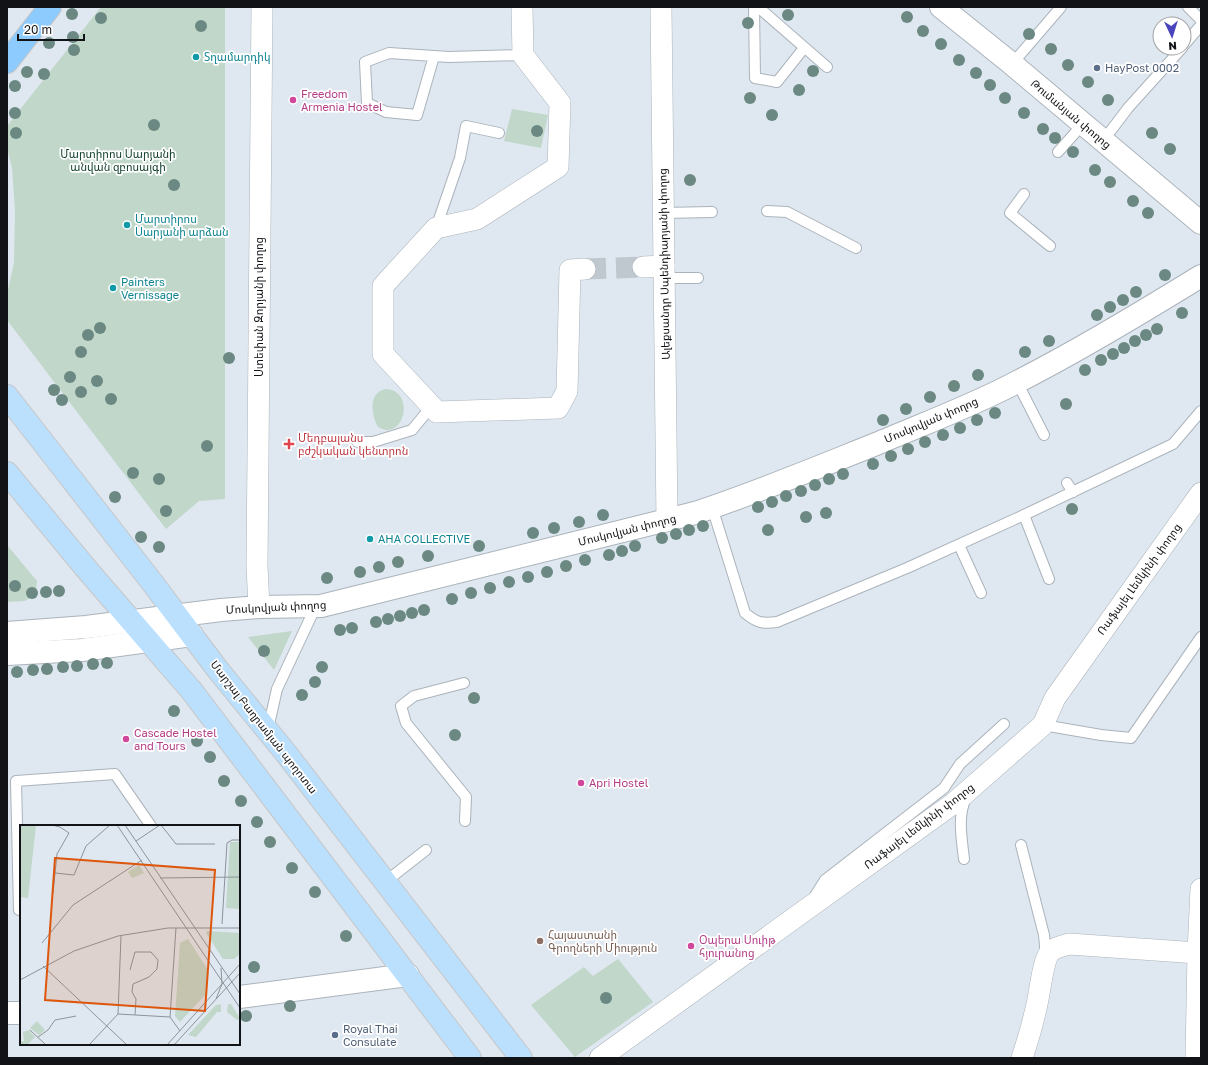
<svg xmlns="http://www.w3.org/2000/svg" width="1208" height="1065" viewBox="0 0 1208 1065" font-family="'Golos Text','Noto Sans Armenian',sans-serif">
<rect width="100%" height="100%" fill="#dfe8f0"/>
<g fill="#c1d7ca">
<path d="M101 7H225V499L199 501 166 529 7 320V294L14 263 15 210 12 168 7 148V126Z"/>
<path d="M512 109 548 115 541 148 504 141Z"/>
<path d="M386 389C412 390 407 430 387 430 384 430 381 428 378 427 371 414 368 392 386 389Z"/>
<path d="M7 545 37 581 36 594 25 601 7 602Z"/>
<path d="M292 631 274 670 248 637Z"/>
<path d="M618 959 653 1002 575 1057 531 1005 584 967 593 976Z"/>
</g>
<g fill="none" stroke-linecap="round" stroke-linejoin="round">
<path stroke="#c0c8cf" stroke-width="21" stroke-dasharray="21 10" stroke-linecap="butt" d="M585 269 643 267"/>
<g stroke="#abb3bb" stroke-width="12">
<g id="lane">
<path d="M754 7 755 78 777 82 804 48"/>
<path d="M758 7 827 67"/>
<path d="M1188 7 1201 20"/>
<path d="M1184 45 1201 25"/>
<path d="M434 56 417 115 386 112 367 103 365 62 389 53 449 57 523 55"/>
<path d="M1012 64 1061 7"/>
<path d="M1103 141 1128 108 1182 48"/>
<path d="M1058 152 1083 124"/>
<path d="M1024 194 1010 213 1050 246"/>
<path d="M767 211 787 212 856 248"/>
<path d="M663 213 712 212"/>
<path d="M436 228 460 158 466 126 499 133"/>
<path d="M664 278H698"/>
<path d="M1017 382 1044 435"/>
<path d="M357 442H373L412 430 431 407"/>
<path d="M1067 483 1073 492"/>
<path d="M712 507 745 613C757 623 762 624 777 622L907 568 1024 515 1173 444 1201 411"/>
<path d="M1024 515 1049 579"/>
<path d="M959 545 981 593"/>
<path d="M464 683 414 696 401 706 406 723 466 797 465 821"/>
<path d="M1043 725 1101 735 1131 738 1201 637"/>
<path d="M268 729 277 689 316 606"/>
<path d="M1021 845 1044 935 1046 956"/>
<path d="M964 859C962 840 957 816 966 798"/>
<path d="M385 882 426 850"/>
<path d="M815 896 825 880 944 788 960 764 1004 724"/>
<path d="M21 910H19L16 781 115 774 151 826"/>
</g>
</g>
<g stroke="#abb3bb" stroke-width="22">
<g id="street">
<path d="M522 7 523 55 560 103 558 167 477 219 436 228 383 286V354L437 412 558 408 567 391 570 270 585 269"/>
<path d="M661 7 667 521"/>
<path d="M643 267 664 266"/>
<path d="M259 607 257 566 262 7"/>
<path d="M600 1058 954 803 1043 725 1055 698 1201 493"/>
<path d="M1022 1058C1028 1040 1033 1023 1037 1004 1040 992 1043 958 1051 951 1056 947 1063 946 1069 944L1198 953"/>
<path d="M1196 1058 1198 953 1201 889"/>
</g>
</g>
<g stroke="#abb3bb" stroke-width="24">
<g id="secondary">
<path d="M941 7 1012 64 1201 223"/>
<path d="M7 633 86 627 221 610 259 607 321 606 695 513C756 493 816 468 876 444 923 424 972 406 1017 382 1080 350 1141 313 1201 276"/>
<path d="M7 654 82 650 192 635"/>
<path d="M239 997 408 975"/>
<path d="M7 1013H21"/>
</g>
</g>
<g stroke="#c6c6c7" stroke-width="24">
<g id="primary">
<path d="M7 396 151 581 218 670 285 752 521 1058"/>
<path d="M7 473 89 572 191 690 470 1058"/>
</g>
</g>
<g stroke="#c6c6c7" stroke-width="24">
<path id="highway" d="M7 62 50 7"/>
</g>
<use href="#lane" stroke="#fff" stroke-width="10"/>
<use href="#street" stroke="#fff" stroke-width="21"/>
<use href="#secondary" stroke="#fff" stroke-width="22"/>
<use href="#primary" stroke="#bbe0fe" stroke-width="22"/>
<use href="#highway" stroke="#8dcbfe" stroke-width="22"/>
</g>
<g fill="#6b8982">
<circle cx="72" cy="14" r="6"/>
<circle cx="788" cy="15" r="6"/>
<circle cx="907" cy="17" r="6"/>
<circle cx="101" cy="18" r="6"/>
<circle cx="748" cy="23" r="6"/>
<circle cx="201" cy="26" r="6"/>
<circle cx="923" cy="31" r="6"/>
<circle cx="1029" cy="34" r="6"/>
<circle cx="73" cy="37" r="6"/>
<circle cx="49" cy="43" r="6"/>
<circle cx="941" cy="44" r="6"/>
<circle cx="1051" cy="49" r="6"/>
<circle cx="74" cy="50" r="6"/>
<circle cx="959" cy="60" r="6"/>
<circle cx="1068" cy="65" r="6"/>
<circle cx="813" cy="71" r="6"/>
<circle cx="27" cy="72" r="6"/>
<circle cx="976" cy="73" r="6"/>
<circle cx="44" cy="74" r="6"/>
<circle cx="1088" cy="82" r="6"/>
<circle cx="990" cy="85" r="6"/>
<circle cx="15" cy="86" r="6"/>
<circle cx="799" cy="90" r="6"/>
<circle cx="750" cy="98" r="6"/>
<circle cx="1005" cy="98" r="6"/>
<circle cx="1108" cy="100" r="6"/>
<circle cx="15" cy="113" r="6"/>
<circle cx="1024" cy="113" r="6"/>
<circle cx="772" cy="115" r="6"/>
<circle cx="154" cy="125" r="6"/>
<circle cx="1043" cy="129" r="6"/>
<circle cx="537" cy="131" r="6"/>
<circle cx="16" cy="133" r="6"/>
<circle cx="1152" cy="133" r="6"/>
<circle cx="1055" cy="138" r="6"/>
<circle cx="1170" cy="149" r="6"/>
<circle cx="1073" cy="152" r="6"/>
<circle cx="1095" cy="170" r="6"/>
<circle cx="690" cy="180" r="6"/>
<circle cx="1110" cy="182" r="6"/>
<circle cx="174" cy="185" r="6"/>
<circle cx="1133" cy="201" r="6"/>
<circle cx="1148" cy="213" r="6"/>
<circle cx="1165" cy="275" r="6"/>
<circle cx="1136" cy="292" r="6"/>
<circle cx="1123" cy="300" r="6"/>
<circle cx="1110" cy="307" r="6"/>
<circle cx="1182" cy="313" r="6"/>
<circle cx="1097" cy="315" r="6"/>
<circle cx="100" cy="328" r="6"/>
<circle cx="1157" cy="329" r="6"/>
<circle cx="88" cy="335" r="6"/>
<circle cx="1146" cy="335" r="6"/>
<circle cx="1049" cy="341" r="6"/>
<circle cx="1135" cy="341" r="6"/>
<circle cx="1124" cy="348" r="6"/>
<circle cx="81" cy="352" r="6"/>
<circle cx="1025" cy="352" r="6"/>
<circle cx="1113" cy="354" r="6"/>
<circle cx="229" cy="358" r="6"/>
<circle cx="1101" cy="360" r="6"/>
<circle cx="1085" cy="370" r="6"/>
<circle cx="978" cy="375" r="6"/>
<circle cx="70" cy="377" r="6"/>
<circle cx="97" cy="381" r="6"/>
<circle cx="954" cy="386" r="6"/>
<circle cx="54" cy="390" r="6"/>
<circle cx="81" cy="392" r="6"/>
<circle cx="930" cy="397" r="6"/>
<circle cx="111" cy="399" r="6"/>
<circle cx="62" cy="400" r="6"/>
<circle cx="1066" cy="404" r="6"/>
<circle cx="906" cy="409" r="6"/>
<circle cx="995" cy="413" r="6"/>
<circle cx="883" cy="420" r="6"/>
<circle cx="977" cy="420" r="6"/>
<circle cx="960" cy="428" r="6"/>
<circle cx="943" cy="435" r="6"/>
<circle cx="925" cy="442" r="6"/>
<circle cx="207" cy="446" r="6"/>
<circle cx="908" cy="449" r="6"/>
<circle cx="891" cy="456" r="6"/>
<circle cx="873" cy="464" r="6"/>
<circle cx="133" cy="473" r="6"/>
<circle cx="843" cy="474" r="6"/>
<circle cx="159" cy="479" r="6"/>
<circle cx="829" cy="479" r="6"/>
<circle cx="815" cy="485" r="6"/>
<circle cx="801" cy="491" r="6"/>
<circle cx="786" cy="496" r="6"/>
<circle cx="115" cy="497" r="6"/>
<circle cx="772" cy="502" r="6"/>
<circle cx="758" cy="507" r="6"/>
<circle cx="1072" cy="509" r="6"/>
<circle cx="166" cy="511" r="6"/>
<circle cx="826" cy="513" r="6"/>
<circle cx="603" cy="515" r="6"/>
<circle cx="806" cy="517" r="6"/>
<circle cx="579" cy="522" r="6"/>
<circle cx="703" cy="526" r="6"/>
<circle cx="554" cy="528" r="6"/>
<circle cx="689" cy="530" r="6"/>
<circle cx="768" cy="530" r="6"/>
<circle cx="533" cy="533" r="6"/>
<circle cx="676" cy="534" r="6"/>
<circle cx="141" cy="537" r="6"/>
<circle cx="662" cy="538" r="6"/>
<circle cx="479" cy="546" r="6"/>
<circle cx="635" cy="546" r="6"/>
<circle cx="159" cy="547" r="6"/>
<circle cx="622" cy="551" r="6"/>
<circle cx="609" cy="555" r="6"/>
<circle cx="428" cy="556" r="6"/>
<circle cx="585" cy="560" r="6"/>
<circle cx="398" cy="562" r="6"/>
<circle cx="566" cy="566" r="6"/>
<circle cx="379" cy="567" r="6"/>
<circle cx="360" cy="572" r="6"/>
<circle cx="547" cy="572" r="6"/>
<circle cx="528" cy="577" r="6"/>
<circle cx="327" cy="578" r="6"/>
<circle cx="509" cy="582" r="6"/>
<circle cx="15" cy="586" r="6"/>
<circle cx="490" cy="588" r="6"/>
<circle cx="59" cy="591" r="6"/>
<circle cx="46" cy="592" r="6"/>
<circle cx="32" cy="593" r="6"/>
<circle cx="471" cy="593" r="6"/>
<circle cx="452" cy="599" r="6"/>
<circle cx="424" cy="610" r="6"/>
<circle cx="412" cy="613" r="6"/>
<circle cx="400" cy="616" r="6"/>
<circle cx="388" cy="619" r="6"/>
<circle cx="376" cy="622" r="6"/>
<circle cx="352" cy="628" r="6"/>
<circle cx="340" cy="630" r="6"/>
<circle cx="264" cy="651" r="6"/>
<circle cx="107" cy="663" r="6"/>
<circle cx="93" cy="664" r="6"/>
<circle cx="77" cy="666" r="6"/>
<circle cx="63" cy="667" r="6"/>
<circle cx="322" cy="667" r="6"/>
<circle cx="47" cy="669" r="6"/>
<circle cx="33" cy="670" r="6"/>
<circle cx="17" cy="672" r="6"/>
<circle cx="315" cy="682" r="6"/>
<circle cx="302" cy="695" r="6"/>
<circle cx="474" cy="698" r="6"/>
<circle cx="174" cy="711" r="6"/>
<circle cx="455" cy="735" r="6"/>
<circle cx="197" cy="741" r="6"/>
<circle cx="210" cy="757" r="6"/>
<circle cx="224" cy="781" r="6"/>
<circle cx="241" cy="801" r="6"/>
<circle cx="257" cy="822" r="6"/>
<circle cx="270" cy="842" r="6"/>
<circle cx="292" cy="868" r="6"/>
<circle cx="315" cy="892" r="6"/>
<circle cx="346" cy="936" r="6"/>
<circle cx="254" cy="967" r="6"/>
<circle cx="606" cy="998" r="6"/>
<circle cx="290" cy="1006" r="6"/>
<circle cx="246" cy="1016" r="6"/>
</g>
<g fill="#0f9aa8" stroke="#fff" stroke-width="1.5">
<circle cx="196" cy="57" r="4"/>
<circle cx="127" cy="225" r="4"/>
<circle cx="113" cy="288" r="4"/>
<circle cx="370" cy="539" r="4"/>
</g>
<g fill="#5c6f8a" stroke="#fff" stroke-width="1.5">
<circle cx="1097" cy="68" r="4"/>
<circle cx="335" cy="1035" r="4"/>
</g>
<g fill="#d1479c" stroke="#fff" stroke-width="1.5">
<circle cx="293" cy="100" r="4"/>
<circle cx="126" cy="739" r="4"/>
<circle cx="581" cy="783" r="4"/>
<circle cx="691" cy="946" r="4"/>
</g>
<path fill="#e0444e" stroke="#fff" stroke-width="1.5" d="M287 438h4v4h4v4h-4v4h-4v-4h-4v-4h4z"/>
<circle fill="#8d6e63" stroke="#fff" stroke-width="1.5" cx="540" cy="941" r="4"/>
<g text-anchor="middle" stroke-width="3.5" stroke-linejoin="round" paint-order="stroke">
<g font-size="11" fill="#0d838f" stroke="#fff" text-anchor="start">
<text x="204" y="61">Տղամարդիկ</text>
<text x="135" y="223">Մարտիրոս<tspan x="135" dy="13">Սարյանի արձան</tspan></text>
<text x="121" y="286">Painters<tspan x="121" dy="13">Vernissage</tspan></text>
<text x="378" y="543">AHA COLLECTIVE</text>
</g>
<g font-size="11" fill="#4e5e75" stroke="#fff" text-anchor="start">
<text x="1105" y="72">HayPost 0002</text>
<text x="343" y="1033">Royal Thai<tspan x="343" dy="13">Consulate</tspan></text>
</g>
<g font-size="11" fill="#b23c85" stroke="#fff" text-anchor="start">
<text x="301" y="98">Freedom<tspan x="301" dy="13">Armenia Hostel</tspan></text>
<text x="134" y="737">Cascade Hostel<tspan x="134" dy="13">and Tours</tspan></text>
<text x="589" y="787">Apri Hostel</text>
<text x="699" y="944">Օպերա Սուիթ<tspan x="699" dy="13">հյուրանոց</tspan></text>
</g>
<g font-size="11" fill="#111316" stroke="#fff">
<text transform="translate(1071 114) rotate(40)" y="4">Թումանյան փողոց</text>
<text transform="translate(664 264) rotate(-91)" y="4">Ալեքսանդր Սպենդիարյանի փողոց</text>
<text transform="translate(259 307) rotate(-90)" y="4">Ստեփան Զորյանի փողոց</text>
<text transform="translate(931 420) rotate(-23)" y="4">Մոսկովյան փողոց</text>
<text transform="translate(627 530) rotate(-14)" y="4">Մոսկովյան փողոց</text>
<text transform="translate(1139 579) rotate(-54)" y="4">Ռաֆայել Լեմկինի փողոց</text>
<text transform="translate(276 607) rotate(-3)" y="4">Մոսկովյան փողոց</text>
<text transform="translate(264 727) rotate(52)" y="4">Մարշալ Բաղրամյան պողոտա</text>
<text transform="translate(919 826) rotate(-37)" y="4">Ռաֆայել Լեմկինի փողոց</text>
</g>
<g font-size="11" fill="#0c3c28" stroke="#fff">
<text x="118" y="158">Մարտիրոս Սարյանի<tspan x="118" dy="13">անվան զբոսայգի</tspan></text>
</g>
<g font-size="11" fill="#be3a42" stroke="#fff" text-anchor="start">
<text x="298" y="442">Մեդբալանս<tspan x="298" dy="13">բժշկական կենտրոն</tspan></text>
</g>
<g font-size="11" fill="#785e54" stroke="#fff" text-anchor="start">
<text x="548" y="939">Հայաստանի<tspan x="548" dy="13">Գրողների Միություն</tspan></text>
</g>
</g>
<g transform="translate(20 825)">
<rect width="220" height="220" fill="#dfe8f0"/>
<path d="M0 0H16L8 73 0 72ZM210 17H220V84L206 83ZM119 40 124 48 112 53 108 47ZM187 106 220 108V129L214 134H203L186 108ZM168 114 188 145 186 169 160 197 155 191 160 118ZM201 179V187H197L176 212 168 210 196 180ZM208 179H211L220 193 217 195 207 187ZM17 196 25 205 19 210 10 203ZM9 205 15 212 7 220H0V217L4 216 3 207Z" fill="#c1d7ca"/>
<path fill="none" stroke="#8d9399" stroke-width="1" d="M32 0 40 2 49 8 37 29 33 68M97 0 220 183M105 0 220 169M141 0 156 19H195M116 16 140 0M35 48 54 50 66 21 90 0M140 53 220 52M202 99 207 18 212 15H220M156 103 150 192 160 206M22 118 53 80 122 35M23 141 107 220M110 145 115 127H131L138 135 137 144 129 152 113 159 112 167 116 174 115 190M0 155 54 126 98 111 148 103H220M196 174 202 159 201 143M98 189 101 111M98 189 150 192M10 205 26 220M18 212 28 205 35 195 56 191M69 220 98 189M147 220 220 139M154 220 220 148"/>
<path fill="#dd560c" fill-opacity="0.15" stroke="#dd560c" stroke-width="2" d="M35 33 195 45 185 186 25 175Z"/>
<rect width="220" height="220" fill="none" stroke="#111316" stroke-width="2"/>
</g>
<rect width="1208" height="1065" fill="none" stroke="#111316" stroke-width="16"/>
<g transform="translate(1172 36) rotate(176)"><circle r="19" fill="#ffffff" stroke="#a0a1a2"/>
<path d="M0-3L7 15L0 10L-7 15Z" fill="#4944bb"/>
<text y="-6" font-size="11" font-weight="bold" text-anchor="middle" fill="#111316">N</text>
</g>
<path d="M18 34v6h66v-6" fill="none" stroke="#111316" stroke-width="2"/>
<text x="24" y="34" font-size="12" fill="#111316" stroke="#ffffff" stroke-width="3" paint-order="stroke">20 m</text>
</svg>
